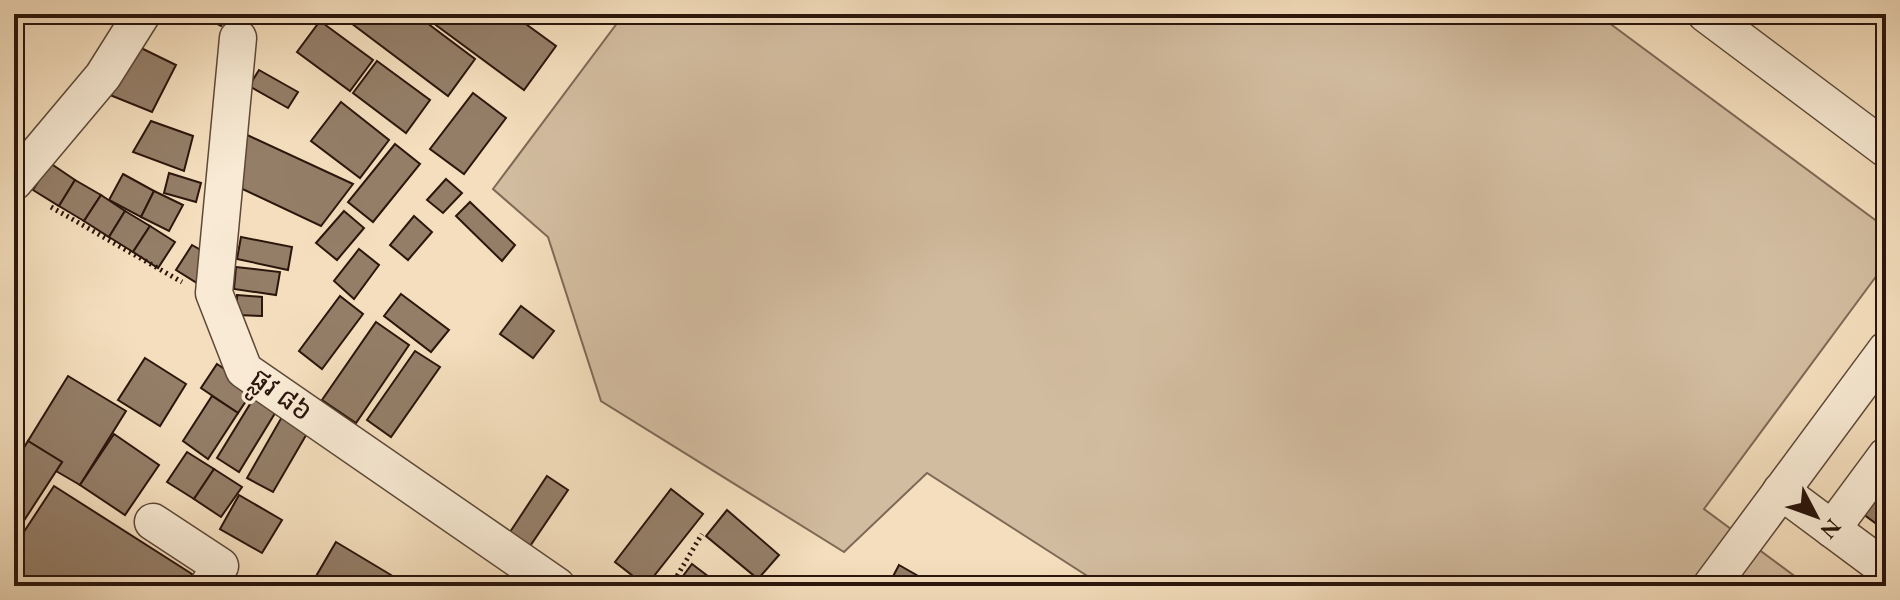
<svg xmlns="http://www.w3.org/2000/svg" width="1900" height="600" viewBox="0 0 1900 600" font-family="'EB Garamond','Noto Sans Khmer',serif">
<rect width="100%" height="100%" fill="#f4debd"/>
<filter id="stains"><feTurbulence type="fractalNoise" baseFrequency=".0025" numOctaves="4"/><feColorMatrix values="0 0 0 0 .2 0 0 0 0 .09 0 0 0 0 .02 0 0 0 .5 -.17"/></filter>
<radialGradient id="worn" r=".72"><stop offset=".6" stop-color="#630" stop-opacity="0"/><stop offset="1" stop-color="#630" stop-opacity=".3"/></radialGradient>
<path fill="#d2bc9f" stroke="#7e6956" stroke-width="2" d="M624 14H1597L1886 228V263L1704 509 1808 586H1103L927 473 844 552 601 401 548 237 493 189Z"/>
<g fill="#947e68" stroke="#2b160c" stroke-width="2">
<path d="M198 14H227L221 26Z"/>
<path d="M339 14H415L475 59 448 96Z"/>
<path d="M421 14H512L556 46 524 90Z"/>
<path d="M320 21 373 60 350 91 297 52Z"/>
<path d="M139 47 176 65 152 112 105 93Z"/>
<path d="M377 61 430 100 406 133 353 93Z"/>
<path d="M259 70 298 92 288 108 249 86Z"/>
<path d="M473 93 506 118 464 174 430 149Z"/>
<path d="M341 102 389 140 360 178 311 141Z"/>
<path d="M151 121 193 136 184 171 133 152Z"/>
<path d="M243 133 353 184 321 226 236 186Z"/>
<path d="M395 144 420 164 373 222 348 202Z"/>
<path d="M50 163 75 180 59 206 33 190Z"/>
<path d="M169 173 201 183 196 202 164 193Z"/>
<path d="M123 174 154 191 141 217 109 200Z"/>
<path d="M446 179 462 193 443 213 427 200Z"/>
<path d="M75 180 101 195 84 221 59 206Z"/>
<path d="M154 191 183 205 169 231 141 217Z"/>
<path d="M101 195 125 211 109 237 84 221Z"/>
<path d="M470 202 515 245 502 261 456 216Z"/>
<path d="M125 211 150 226 133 252 109 237Z"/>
<path d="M344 211 364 228 337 260 316 243Z"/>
<path d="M414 216 432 232 408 260 390 245Z"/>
<path d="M150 226 175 242 158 268 133 252Z"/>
<path d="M241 237 292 247 288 270 237 259Z"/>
<path d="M192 245 213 257 197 283 176 270Z"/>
<path d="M359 249 379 265 354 299 334 281Z"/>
<path d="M236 267 280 272 276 295 234 289Z"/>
<path d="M401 294 449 330 431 352 384 316Z"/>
<path d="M237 295 262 297V316L237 315Z"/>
<path d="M340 296 363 314 322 369 299 351Z"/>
<path d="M521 306 554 331 533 358 500 334Z"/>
<path d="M376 322 409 345 356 423 322 400Z"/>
<path d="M415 351 440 367 391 437 367 420Z"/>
<path d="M145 358 186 384 160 426 118 400Z"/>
<path d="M217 364 254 389 238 413 201 388Z"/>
<path d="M68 376 126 411 80 485 56 471 62 462 28 441Z"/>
<path d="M212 396 238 413 208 459 183 441Z"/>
<path d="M255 396 277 410 239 472 217 458Z"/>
<path d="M283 415 309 430 273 492 247 478Z"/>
<path d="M114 434 159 465 125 515 80 485Z"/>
<path d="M28 441 62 462 14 536V464Z"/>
<path d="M187 452 214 469 194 499 167 482Z"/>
<path d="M214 469 242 487 221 517 194 499Z"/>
<path d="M1886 474V531L1859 511Z"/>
<path d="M547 476 568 490 526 552 506 538Z"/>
<path d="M54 486 192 574 185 586H14V547Z"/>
<path d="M671 489 703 514 646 586 615 562Z"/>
<path d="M239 495 282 520 262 553 220 529Z"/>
<path d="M727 510 779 555 758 579 706 536Z"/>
<path d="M336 542 401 581 398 586H329L315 578Z"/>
<path d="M692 564 721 586H688L680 580Z"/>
<path d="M899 565 925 580 922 586H888Z"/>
</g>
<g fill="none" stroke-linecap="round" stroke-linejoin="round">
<g stroke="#5d4838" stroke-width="39">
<g id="minor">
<path d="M1706 14 1886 149"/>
<path d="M238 38 214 293 244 370 557 586"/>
<path d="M14 182 103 76 142 14"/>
<path d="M1781 491 1886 569"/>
<path d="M153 522 220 566 208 586"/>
<path d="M1832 529 1886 456"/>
<path d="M1711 586 1886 350"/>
</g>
</g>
<g stroke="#2b160c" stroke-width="5" stroke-dasharray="2 4" stroke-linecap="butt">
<path d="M51 207 182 282"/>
<path d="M671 586 702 534"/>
</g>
<use href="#minor" stroke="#f8ead4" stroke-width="36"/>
</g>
<g text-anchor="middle" stroke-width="7" stroke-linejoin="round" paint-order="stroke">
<g font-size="28" fill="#2b160c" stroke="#f8ead4">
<text transform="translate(282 394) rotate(36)" y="10">ផ្លូវ ៨៦</text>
</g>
</g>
<rect width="1900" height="600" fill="none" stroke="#f4debd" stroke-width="48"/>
<rect x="16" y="16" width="1868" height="568" fill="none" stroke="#2b160c" stroke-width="4"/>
<rect x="24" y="24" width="1852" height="552" fill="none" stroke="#2b160c" stroke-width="2"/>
<g transform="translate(1816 516) rotate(131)" stroke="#f8ead4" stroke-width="6" paint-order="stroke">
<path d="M0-6L14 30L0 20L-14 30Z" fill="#2b160c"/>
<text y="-12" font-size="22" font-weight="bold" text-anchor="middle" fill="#2b160c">N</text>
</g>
<rect width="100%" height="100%" filter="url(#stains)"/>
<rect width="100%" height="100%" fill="url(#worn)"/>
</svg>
